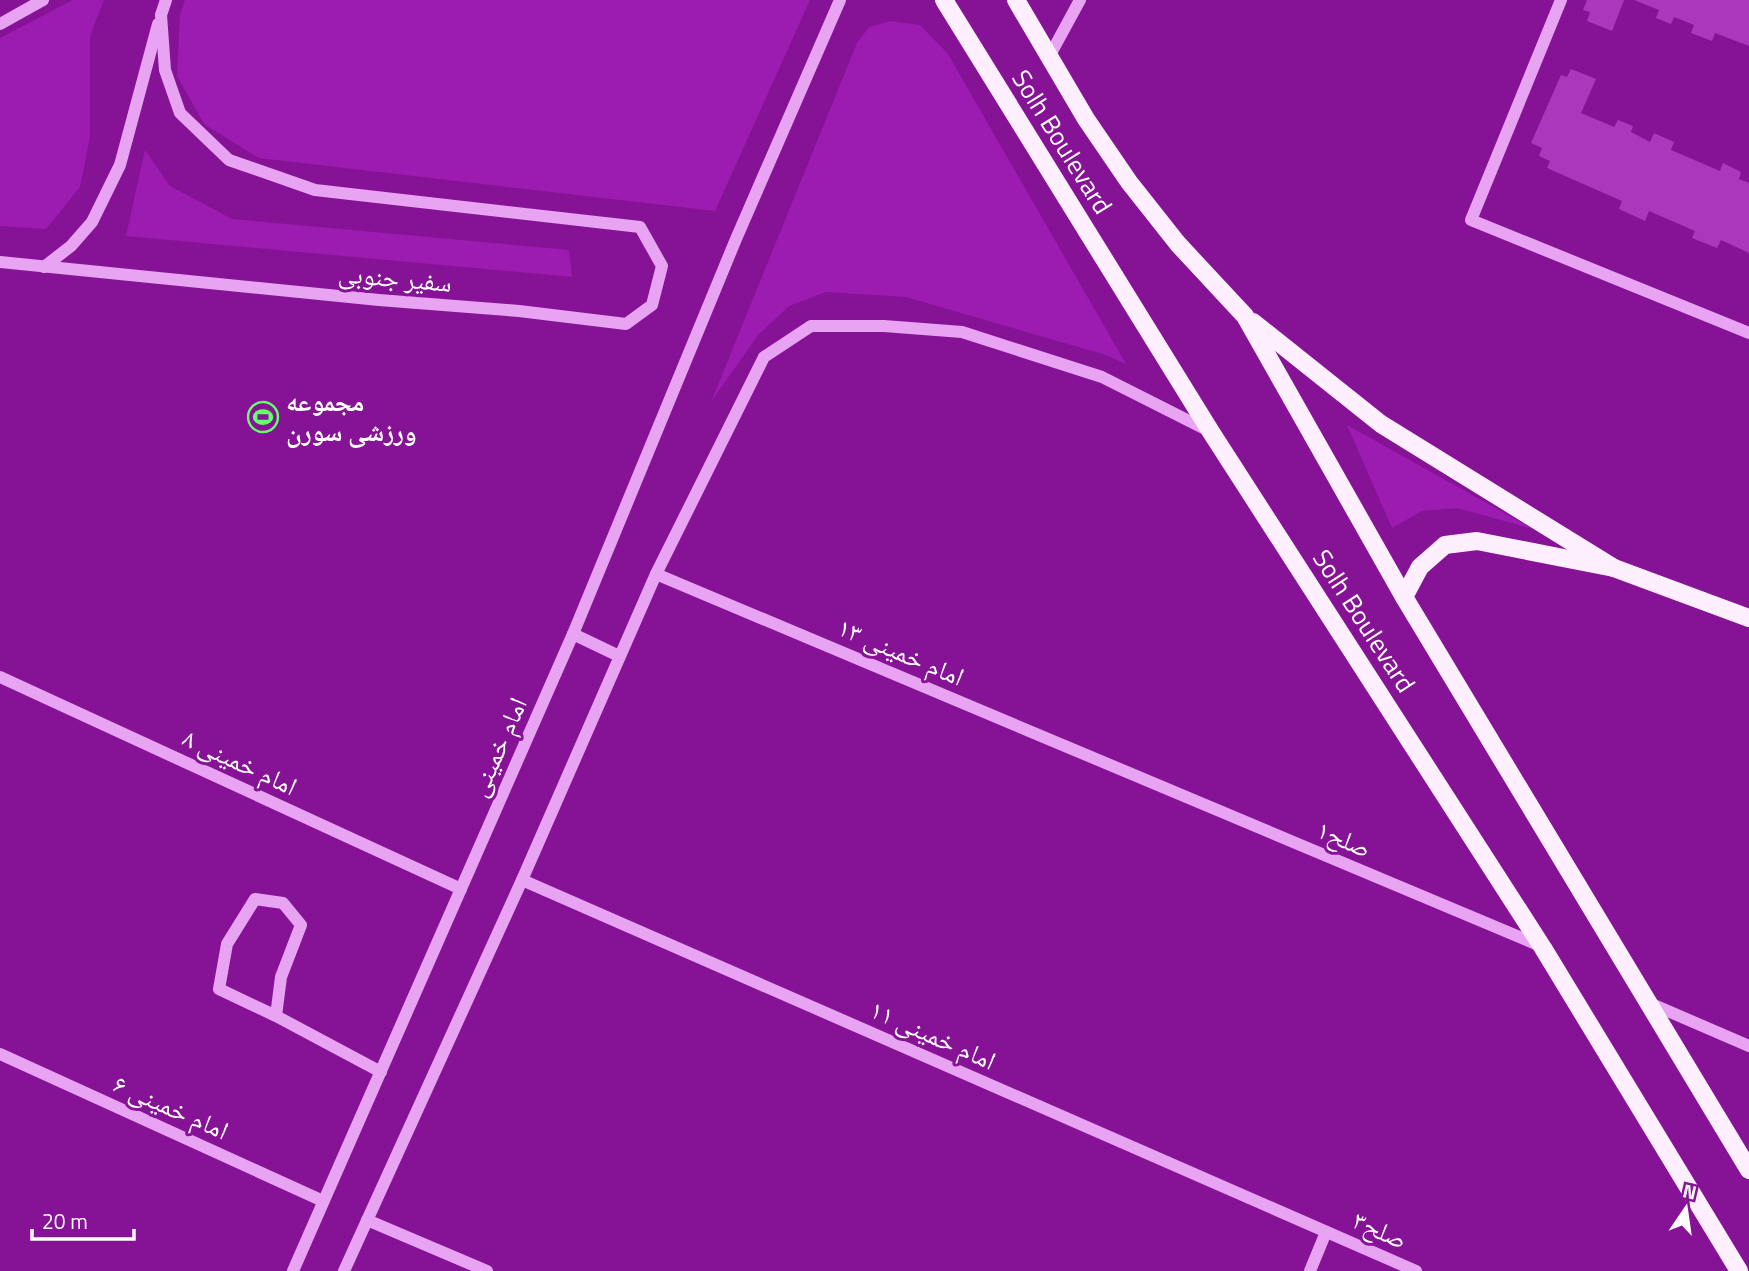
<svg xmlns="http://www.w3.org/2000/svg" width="1749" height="1271" viewBox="0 0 1749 1271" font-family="'Titillium Web','Noto Naskh Arabic',sans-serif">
<rect width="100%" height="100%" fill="#861396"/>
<g fill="#9c1bb0">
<path d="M73 0H104L90 36V137L80 187 46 229 0 226V38Z"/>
<path d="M185 0H810L715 211 259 158 204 124 177 76 180 15Z"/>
<path d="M890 21 920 25 948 54 1126 364 1106 355 906 297 826 292 789 306 758 335 711 402 857 43 869 27Z"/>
<path d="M145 150 170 186 232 219 569 250 572 277 126 236Z"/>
<path d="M1347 425 1533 529 1457 508 1422 511 1392 528Z"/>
</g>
<g fill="#ab37bc">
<path d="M1587 0H1624L1612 31 1587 21 1590 12 1583 10Z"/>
<path d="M1634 0H1749V46L1715 33 1712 41 1691 33 1694 25 1674 17 1671 24 1656 18 1659 10Z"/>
<path d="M1571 69 1596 79 1581 113 1614 127 1618 120 1633 126 1631 132 1650 142 1654 133 1674 142 1671 150 1720 171 1723 163 1741 172 1739 179 1749 183V253L1721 240 1717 248 1692 238 1695 231 1649 211 1645 221 1619 209 1622 201 1547 168 1550 161 1539 156 1542 148 1531 143 1561 75 1567 77Z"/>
</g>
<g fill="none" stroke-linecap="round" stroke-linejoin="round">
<g stroke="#e8a3f3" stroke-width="12">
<path d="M1561 0 1471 220 1749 333"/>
<path d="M0 24 43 0"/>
<path d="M1049 57 1080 0"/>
<path d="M0 262 379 300 519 311 626 324 652 305 662 266 640 227 315 190 229 160 180 113 165 70 161 15 166 0"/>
<path d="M44 267 71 246 92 222 120 165 158 24"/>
<path d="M656 574 1543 947"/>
<path d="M573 634 619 656"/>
<path d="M0 677 461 889"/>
<path d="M522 880 1416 1271"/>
<path d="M1647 1002 1749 1046"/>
<path d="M276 1016 219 989 227 944 255 899 283 903 301 925 281 977 276 1016 381 1072"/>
<path d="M0 1054 323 1201"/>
<path d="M367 1220 487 1271"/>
<path d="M293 1271 573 634 736 239 840 0"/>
<path d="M344 1271 522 880 656 574 764 357 811 326H884L962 332 1102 377 1211 432"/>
<path d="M1310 1271 1326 1232"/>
</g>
<g stroke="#feefff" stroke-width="18">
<path d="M944 0 1211 432 1543 948 1739 1271"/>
<path d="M1016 0 1086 119 1129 182 1178 244 1245 316 1404 597 1749 1170"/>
<path d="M1253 322 1381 424 1614 568"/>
<path d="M1404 597 1420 567 1445 545 1477 541 1614 568 1749 618"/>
</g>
</g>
<defs>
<g id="stadium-ring" transform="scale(1.575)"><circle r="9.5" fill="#861396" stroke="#65ff69" stroke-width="1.5"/><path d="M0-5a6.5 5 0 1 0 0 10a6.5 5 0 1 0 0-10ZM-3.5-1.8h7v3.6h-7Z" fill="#65ff69"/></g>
</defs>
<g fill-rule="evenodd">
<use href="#stadium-ring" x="263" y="417"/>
</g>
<g text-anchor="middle" stroke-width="6" stroke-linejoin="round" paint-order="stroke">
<g font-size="26" fill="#fff" stroke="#861396">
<text transform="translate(1062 142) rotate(58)" y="9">Solh Boulevard</text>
<text transform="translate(395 278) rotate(5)" y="9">سفیر جنوبی</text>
<text transform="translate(1364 621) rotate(57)" y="9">Solh Boulevard</text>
<text transform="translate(901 652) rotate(23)" y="9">امام خمینی ۱۳</text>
<text transform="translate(498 747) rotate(-66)" y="9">امام خمینی</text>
<text transform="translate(240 762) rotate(25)" y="9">امام خمینی ۸</text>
<text transform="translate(1344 839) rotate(23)" y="9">۱صلح</text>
<text transform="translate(933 1035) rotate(24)" y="9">امام خمینی ۱۱</text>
<text transform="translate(171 1107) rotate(24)" y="9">امام خمینی ۶</text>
<text transform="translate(1380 1230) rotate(24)" y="9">صلح۳</text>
</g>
<g font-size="26" font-weight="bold" fill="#fff" stroke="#861396" text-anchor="start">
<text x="286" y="411">مجموعه<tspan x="286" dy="30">ورزشی سورن</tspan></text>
</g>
</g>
<g transform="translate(1686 1208) rotate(13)" stroke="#861396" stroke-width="5" paint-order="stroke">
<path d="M0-5L12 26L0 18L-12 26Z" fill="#ffffff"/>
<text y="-10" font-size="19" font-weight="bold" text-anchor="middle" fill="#ffffff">N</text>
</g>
<path d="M32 1229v10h102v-10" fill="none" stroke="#ffffff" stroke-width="3.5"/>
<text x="42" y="1229" font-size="21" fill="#ffffff" stroke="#861396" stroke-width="5" paint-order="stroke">20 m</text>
</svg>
